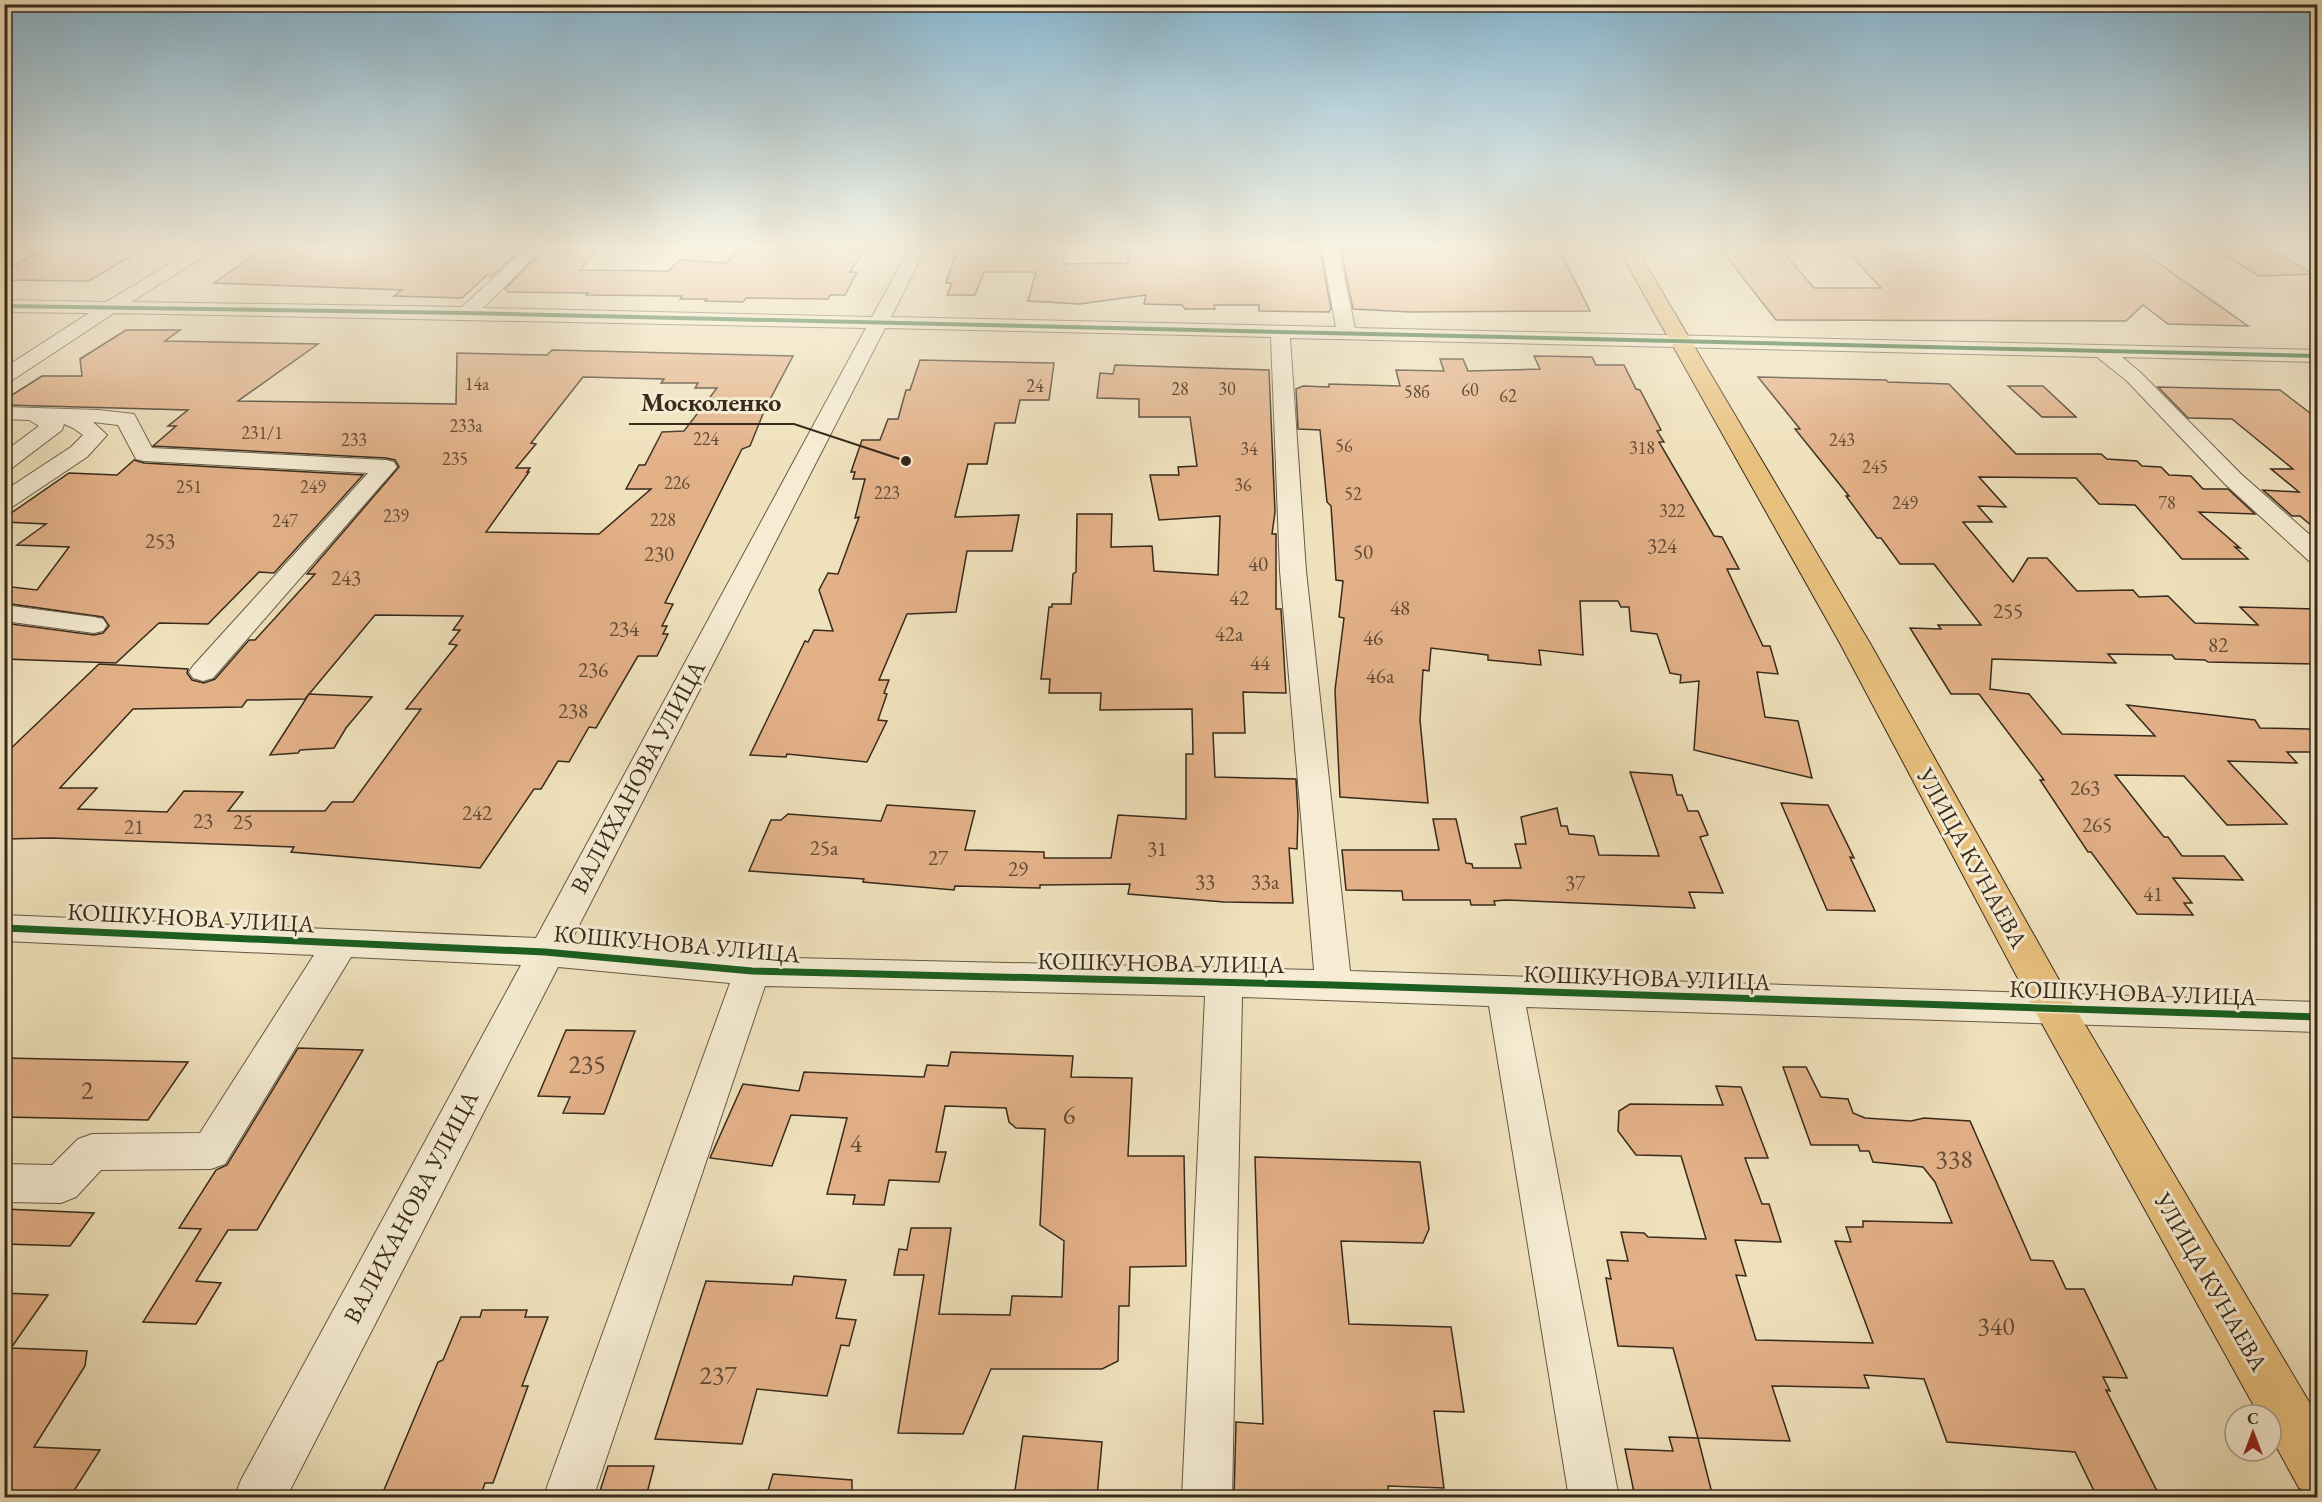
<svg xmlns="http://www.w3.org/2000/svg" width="2322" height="1502" viewBox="0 0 2322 1502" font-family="'EB Garamond',serif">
<rect width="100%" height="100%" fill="#efe1bc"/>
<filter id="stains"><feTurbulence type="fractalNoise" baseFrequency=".00333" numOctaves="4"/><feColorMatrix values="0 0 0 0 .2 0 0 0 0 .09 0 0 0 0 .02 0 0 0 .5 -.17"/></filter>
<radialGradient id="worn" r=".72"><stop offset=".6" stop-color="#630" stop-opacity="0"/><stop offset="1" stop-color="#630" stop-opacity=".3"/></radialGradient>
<g fill="#e3b188" stroke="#382a1c" stroke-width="1.5" fill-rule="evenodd">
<path d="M58 248H144L89 281 4 280V271L40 251H58Z"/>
<path d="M264 248H523L491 277 488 274 462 298 394 296 402 290 214 283Z"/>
<path d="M545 248H600L580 270 668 271 680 260 727 263 737 249 807 251 828 250 829 248H865L850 272H857L845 295H830L828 299 746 298 743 302 705 301 707 299H680L682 296 586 295 588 293 508 292 505 289Z"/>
<path d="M959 248 1065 250 1063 264 1128 263V249H1320L1331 309 1329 312 1259 311V305H1214L1215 309H1185L1182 305 1144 304 1146 295 1080 304 1028 301 1036 272H984L975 295H947L952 283H946L957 250Z"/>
<path d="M1349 248 1559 249 1590 311 1410 312 1353 309 1341 250H1349Z"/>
<path d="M1844 248 1906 251H2002L1997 248H2137L2248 326 2168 324 2143 305 2126 321 1776 320 1723 252 1785 254 1814 288H1881Z"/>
<path d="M2213 248H2269L2314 274 2259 276Z"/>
<path d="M126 330H180L165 341 318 344 238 401 456 404 457 353 547 355 552 350 793 356 765 409 750 446 742 449 665 603 673 604 662 626H667L663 634H668L657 656H638L596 728 589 727 569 762 558 761 541 789H534L480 868 291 852 294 847 51 838 4 839V755L99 664 188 669 187 673 192 680 204 683 215 679 249 640H255L315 574H307L399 467 395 460 386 458 153 446 176 426H168L188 410 4 405V400L42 376H82L80 359ZM583 377 664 379 661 383H698L695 388H717L684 431 662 432 645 465H639L626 489H651L599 534 486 532 529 472H527L530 468H516L536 444 531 443ZM375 615 463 616 453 630H460L449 644 457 645 406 709H421L353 802H332L325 811H228L243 792 184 791 167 812 78 809 97 788H60L133 709 242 707 247 700 305 699Z"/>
<path d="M1534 356 1592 357 1596 365H1624L1636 389 1640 390 1661 430 1657 431 1664 442H1659L1714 536 1722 537 1739 569H1727L1763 646H1770L1778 674 1757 672 1765 717 1798 721 1812 778 1694 750 1699 681 1680 683 1681 675 1670 673 1657 634 1631 631 1629 607H1621L1618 601H1580L1583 655 1539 650 1541 665 1488 660V655L1431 648 1429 671 1423 670 1420 720 1428 803 1340 797 1335 690 1344 618 1339 617 1343 581 1336 580 1331 506 1327 502 1320 430 1298 429 1296 389 1303 386 1329 387V384L1400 386 1396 370 1444 371 1440 359H1463L1468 371 1540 369Z"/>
<path d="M920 360 1054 363 1049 400H1020L1015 423H995L987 464H968L955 517 1019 515 1012 551H967L956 612 907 614 879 680H889L884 693 887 694 878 720 887 721 867 762 787 754 786 757 750 755 805 641 808 642 814 630 833 631 819 590 828 573 838 574 859 517 855 518 865 479H853L855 472H851L862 440H880L888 419H898L906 390H910Z"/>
<path d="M1115 365 1269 370 1275 512 1272 534H1276V609H1281L1286 693 1243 692 1245 733H1213L1215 777 1296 779 1298 814 1297 849 1289 848 1293 903 1224 902 1128 894 1130 884 1040 885V888L955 886 954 890 863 882 864 879 749 871 771 820H781L788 814 881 821 887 805 975 811 965 850 1044 852V858H1111L1118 815 1186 819V754H1193L1192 709 1100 710 1101 693H1049L1050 679H1041L1049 607H1052V604H1071L1073 574 1076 572 1077 514H1112L1111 547 1152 546 1154 571 1218 575 1220 516 1159 520 1150 475H1179L1178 467 1197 466 1190 417H1139V399L1097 398 1100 373 1113 374Z"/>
<path d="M1758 377 1886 380 1888 382 1949 384 2016 454H2101L2107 459 2137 461 2142 466 2161 467 2169 475 2191 476 2203 489H2228L2255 514 2199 512 2240 548 2235 547 2248 559H2182L2135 505 2099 504 2076 478 1979 477 2006 507 1978 506 1992 522H1963L2013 582 2028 558H2047L2077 591 2133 590 2139 597 2168 596 2195 623 2258 625 2240 607 2318 609V664L2208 662 2205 660 2175 659 2172 655 2108 654 2116 663 1992 659 1990 689 2029 694 2062 734 2155 736 2127 705 2255 720 2260 728 2309 729 2318 738V752H2287L2297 763 2228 761 2287 824 2227 825 2184 776 2115 775 2164 837H2168L2182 856H2224L2243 880 2173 878 2192 903H2184L2193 915 2137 914 2091 852H2088L2040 780H2044L1979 694H1951L1910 628 1941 629 1938 625H1981L1934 564H1900L1881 538H1877L1846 496H1849L1812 450 1795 429H1800Z"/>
<path d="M2008 386H2043L2076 417H2042Z"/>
<path d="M2158 387 2280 390 2318 419V531L2300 516H2292L2263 490 2299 492 2271 469H2293L2232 419 2188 418Z"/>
<path d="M134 460 144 463 363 475 274 573 259 572 208 624 159 623 116 663 4 659V623L94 635 103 633 109 626 103 617 4 603V586L37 590 69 547 17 545 46 524 4 522V518L69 473 117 475Z"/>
<path d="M309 694 372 697 346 728 334 748 300 750 298 753 270 755Z"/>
<path d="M1630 772 1672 775 1677 795H1682L1688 811H1698L1708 835 1700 837 1723 893 1689 892 1695 908 1506 900 1494 901 1495 905H1471L1470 900H1403L1402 891 1346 890 1342 850H1439L1433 819H1456L1466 863 1472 864 1473 868H1521L1515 844H1526L1521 817 1557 808 1561 826H1567L1569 834 1594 836 1599 855 1659 856Z"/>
<path d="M1781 803 1828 805 1854 858 1850 857 1875 911 1827 910Z"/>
<path d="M566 1030 635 1031 604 1114 563 1113 570 1097 538 1096Z"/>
<path d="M298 1048 363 1050 257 1230H228L196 1281 221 1283 196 1324 143 1322 201 1229 179 1228 216 1170 227 1165Z"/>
<path d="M951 1052 1073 1056 1071 1077 1132 1078 1128 1156H1184L1186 1266 1130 1267 1129 1306H1119L1118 1361 1102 1369H991L963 1434 898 1433 924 1275H894L899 1249 907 1250 911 1228H951L939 1314 1010 1315 1012 1296 1062 1297 1064 1241 1040 1225 1045 1129 1016 1128 1009 1122 1006 1108 945 1106 936 1152H946L939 1182 889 1180 884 1205 853 1204 855 1195 827 1194 847 1118 791 1115 772 1166 710 1158 743 1084 799 1091 804 1072 924 1077 927 1065 948 1066Z"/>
<path d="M4 1058 188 1062 148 1120 4 1117Z"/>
<path d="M1783 1067H1806L1821 1097 1848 1099 1853 1113 1865 1118 1911 1121 1924 1118 1970 1121 2031 1260 2053 1261 2066 1289H2084L2127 1378 2103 1377 2110 1391 2106 1390 2160 1497H2097L2075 1452 1947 1442 1924 1379 1864 1375 1869 1388 1772 1386 1790 1441 1698 1438 1673 1348 1618 1346 1606 1278 1611 1279 1607 1260 1628 1261 1621 1232 1644 1233 1648 1237 1706 1239 1681 1156 1636 1155 1618 1131 1619 1111 1630 1104 1723 1105 1716 1086 1741 1087 1768 1158H1745L1762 1204H1769L1781 1242 1735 1240 1746 1276 1736 1275 1756 1340 1873 1343 1835 1241 1851 1242 1846 1227H1863V1221L1952 1223 1935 1182 1923 1167 1873 1162 1869 1151H1860L1858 1145H1811Z"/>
<path d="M1255 1157 1420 1162 1429 1229 1423 1243 1341 1241 1349 1324 1451 1327 1464 1412 1434 1411 1444 1488 1388 1486 1389 1497H1234L1236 1422 1263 1424Z"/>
<path d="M4 1209 94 1213 70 1246 4 1244Z"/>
<path d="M794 1276 846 1280 836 1318 856 1320 849 1346 841 1345 827 1396 757 1389 742 1444 655 1439 706 1281 792 1285Z"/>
<path d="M4 1293 48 1295 11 1348 87 1351 85 1366 34 1447 100 1450 70 1497H4Z"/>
<path d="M482 1310H527L525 1317H548L522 1386H528L493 1483H485L480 1497H381L438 1362 443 1360 461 1317H480Z"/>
<path d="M1023 1436 1102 1442 1097 1497H1014Z"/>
<path d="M1669 1437 1698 1438 1713 1497H1635L1625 1449 1673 1451Z"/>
<path d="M608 1466H654L646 1497H598Z"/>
<path d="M773 1474 852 1480V1497H766Z"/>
</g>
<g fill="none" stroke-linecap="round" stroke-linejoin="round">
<g stroke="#665844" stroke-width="2">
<g id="minor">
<path d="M197 248H217L131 302 462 307 526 248H543L483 308 872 317 910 248H926L891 317 1336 327 1322 248H1338L1355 328 2318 350V362L2122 357 2141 373 2241 474 2318 542V563L2309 561 2225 484 2127 381 2097 357 1290 338 1306 571 1350 971 2318 1002V1032L1526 1007 1619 1498H1569L1489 1006 1242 997 1232 1498H1182L1205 996 765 986 593 1498H543L730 983 558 967 286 1498H234L241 1480 521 965 351 957 225 1164 211 1169 101 1170 76 1197 61 1203 4 1202V1164L52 1165 78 1139 92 1134 200 1133 314 955 4 941V915L536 938 866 328 114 313 11 381 4 383V368L89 313 4 312V300L106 302ZM885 328 1271 337 1280 571 1314 970 752 957 571 941Z"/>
<path d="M4 407 99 410 134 414 152 448 386 460 394 462 397 467 213 678 203 681 193 678 189 672 193 666 368 473 144 461 136 459 118 425 93 422 107 435 87 457 12 507 4 509V491L71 447 83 435 73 428 64 424 62 430 12 468 4 470V452L39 426 29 420 4 419Z"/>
<path d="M4 605 94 617 103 619 107 625 103 631 94 633 4 621Z"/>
</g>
</g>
<g stroke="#382a1c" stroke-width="2">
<path id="major" d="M1618 248H1636L1871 645 2068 996 2318 1417V1496L2299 1488 2271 1437V1415H2259L2040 1020 1841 645Z"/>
</g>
<use href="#minor" fill="#f5ecd3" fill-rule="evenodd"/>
<use href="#major" fill="#e8c07e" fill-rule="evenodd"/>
<g stroke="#f5ecd3" stroke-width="6">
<path id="cycleway-far1" d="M4 306 466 313 2318 356"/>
</g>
<g stroke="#f5ecd3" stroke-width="10">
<path id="cycleway" d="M4 928 545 952 752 971 1333 985 2318 1017"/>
</g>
<use href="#cycleway-far1" stroke="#1b5e20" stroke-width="4"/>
<use href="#cycleway" stroke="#1b5e20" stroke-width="7"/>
</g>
<linearGradient id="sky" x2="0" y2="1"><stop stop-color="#89b8d2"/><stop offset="0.54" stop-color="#f8f2e1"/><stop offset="1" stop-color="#f8f2e1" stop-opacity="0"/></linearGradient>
<rect width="2322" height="458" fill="url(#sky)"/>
<g text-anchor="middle" stroke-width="6" stroke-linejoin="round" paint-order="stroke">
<g font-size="18" fill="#634c37">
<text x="477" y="390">14а</text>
<text x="1035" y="392">24</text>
<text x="1180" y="395">28</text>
<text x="1227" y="395">30</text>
<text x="1470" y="396">60</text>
<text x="1417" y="398">58б</text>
<text x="1508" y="402">62</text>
<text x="466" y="432">233а</text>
<text x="262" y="439">231/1</text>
<text x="706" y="445">224</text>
<text x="354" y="446">233</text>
<text x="1842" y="446">243</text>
<text x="1344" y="452">56</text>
<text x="1642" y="454">318</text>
<text x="1249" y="455">34</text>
<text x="455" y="465">235</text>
<text x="1875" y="473">245</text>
<text x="677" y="489">226</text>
<text x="1243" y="491">36</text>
<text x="189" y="493">251</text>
<text x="313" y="493">249</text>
<text x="887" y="499">223</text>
<text x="1353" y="500">52</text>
<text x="1905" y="509">249</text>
<text x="2167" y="509">78</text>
<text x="1672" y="517">322</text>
<text x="396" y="522">239</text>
<text x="663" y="526">228</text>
<text x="285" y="527">247</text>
</g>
<g font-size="21" fill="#634c37">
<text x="160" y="548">253</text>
<text x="1662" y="553">324</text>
<text x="1363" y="559">50</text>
<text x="659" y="561">230</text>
<text x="1258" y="571">40</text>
<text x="346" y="585">243</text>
<text x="1239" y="605">42</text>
<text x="1400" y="615">48</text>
<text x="2008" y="618">255</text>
<text x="624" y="636">234</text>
<text x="1229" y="641">42а</text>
<text x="1373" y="645">46</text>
<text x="2218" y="652">82</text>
<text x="1260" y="670">44</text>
<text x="593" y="677">236</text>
<text x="1380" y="683">46а</text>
<text x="573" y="718">238</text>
<text x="2085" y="795">263</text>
<text x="477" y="820">242</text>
<text x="203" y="828">23</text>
<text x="243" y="829">25</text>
<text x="2097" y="832">265</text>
<text x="134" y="834">21</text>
<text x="824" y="855">25а</text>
<text x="1157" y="856">31</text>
<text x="938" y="865">27</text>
<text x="1018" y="876">29</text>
<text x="1205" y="889">33</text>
<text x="1265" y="889">33а</text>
<text x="1575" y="890">37</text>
<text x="2153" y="901">41</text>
</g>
<g font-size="24" fill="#382a1c" stroke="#f5ecd3">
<text transform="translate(638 777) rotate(-62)" y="8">ВАЛИХАНОВА УЛИЦА</text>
<text transform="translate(1972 858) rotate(61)" y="8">УЛИЦА КУНАЕВА</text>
<text transform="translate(191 918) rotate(3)" y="8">КОШКУНОВА УЛИЦА</text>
<text transform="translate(677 944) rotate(5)" y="8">КОШКУНОВА УЛИЦА</text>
<text transform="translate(1161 963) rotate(1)" y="8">КОШКУНОВА УЛИЦА</text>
<text transform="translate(1647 978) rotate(2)" y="8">КОШКУНОВА УЛИЦА</text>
<text transform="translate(2133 993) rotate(2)" y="8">КОШКУНОВА УЛИЦА</text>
<text transform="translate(411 1207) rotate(-62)" y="8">ВАЛИХАНОВА УЛИЦА</text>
<text transform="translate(2211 1282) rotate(60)" y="8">УЛИЦА КУНАЕВА</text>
</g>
<g font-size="26" fill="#634c37">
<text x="587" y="1073">235</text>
<text x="87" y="1099">2</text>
<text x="1069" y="1124">6</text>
<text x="856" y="1152">4</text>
<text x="1954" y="1168">338</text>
<text x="1996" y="1335">340</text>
<text x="718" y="1384">237</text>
</g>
</g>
<path fill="none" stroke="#382a1c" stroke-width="2" d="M906 461L794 424H629"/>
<circle fill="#382a1c" stroke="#f5ecd3" stroke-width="2" cx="906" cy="461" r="6"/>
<g font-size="26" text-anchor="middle" font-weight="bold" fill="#382a1c" stroke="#f5ecd3" stroke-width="6" stroke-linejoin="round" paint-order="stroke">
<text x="711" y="411">Москоленко</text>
</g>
<rect width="2322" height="1502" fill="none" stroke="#efe1bc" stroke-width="24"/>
<rect x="6" y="6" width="2310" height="1490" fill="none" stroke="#382a1c" stroke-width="3"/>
<rect x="12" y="12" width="2298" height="1478" fill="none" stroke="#382a1c" stroke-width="1.5"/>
<g transform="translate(2253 1433)"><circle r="28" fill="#f5ecd3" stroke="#a99e8a" stroke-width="1.5"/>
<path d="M0-4.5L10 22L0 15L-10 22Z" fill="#8f2418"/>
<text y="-9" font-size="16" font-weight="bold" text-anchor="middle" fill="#382a1c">С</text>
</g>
<rect width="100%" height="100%" filter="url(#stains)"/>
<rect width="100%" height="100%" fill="url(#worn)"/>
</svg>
